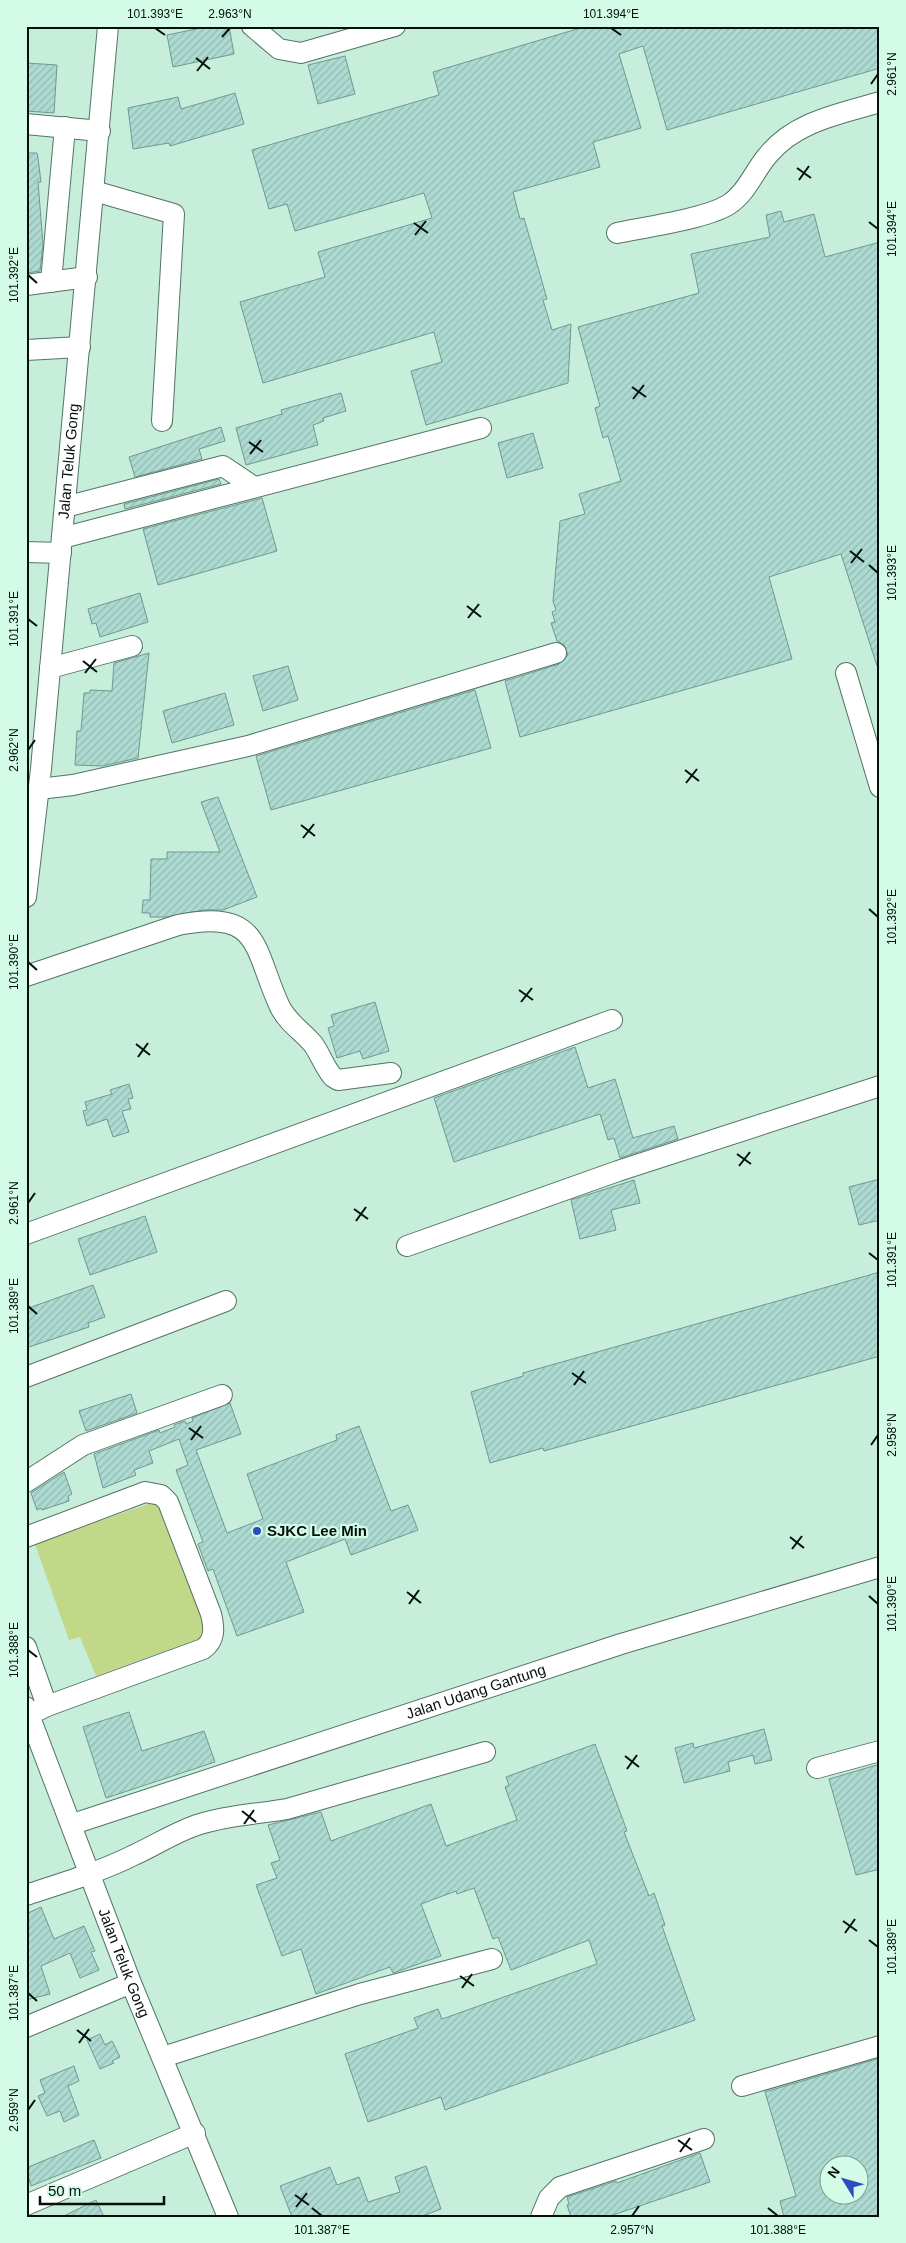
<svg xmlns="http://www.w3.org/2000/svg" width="906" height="2243" viewBox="0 0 906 2243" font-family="Helvetica,sans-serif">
<defs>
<pattern id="building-hatch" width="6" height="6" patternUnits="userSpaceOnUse" patternTransform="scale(1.25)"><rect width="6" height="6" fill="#addad2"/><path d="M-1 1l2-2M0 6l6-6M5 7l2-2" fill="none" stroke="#93bab3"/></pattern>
</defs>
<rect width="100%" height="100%" fill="#c7eeda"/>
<path fill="#c1d888" d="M154 1502 165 1509 208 1625 204 1637 96 1676 80 1637 69 1640 35 1544Z"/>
<g fill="url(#building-hatch)" stroke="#6e9991" fill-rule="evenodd">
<path d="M211 26H229L234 54 173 67 167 35Z"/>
<path d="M587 26H880V68L667 130 643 46 619 54 641 128 593 142 600 167 513 192 520 219 524 218 547 299 543 300 552 330 571 324 568 383 426 425 411 371 442 362 434 332 263 383 240 302 325 277 318 252 432 218 424 193 295 231 287 204 269 209 252 150 439 95 433 72Z"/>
<path d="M345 56 355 94 318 104 308 65Z"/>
<path d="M26 63 57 65 54 113 26 111Z"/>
<path d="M235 93 244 124 170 146 169 143 133 149 128 108 178 97 181 109Z"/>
<path d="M26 153H37L38 158 41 182H38L43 244 40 271 26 273Z"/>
<path d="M781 211 784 222 814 214 825 257 880 242V666H877L841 554 769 577 792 659 520 737 505 681 559 664 568 655 564 645 557 641 551 623 555 622 552 612 556 610 553 601 560 521 585 514 579 494 621 481 608 436 603 438 595 408 600 406 578 327 699 293 691 254 770 237 766 215Z"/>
<path d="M341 393 346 411 323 418 324 421 313 425 318 445 246 465 236 428 282 414 281 410Z"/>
<path d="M221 427 225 441 199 449 202 459 135 477 129 457Z"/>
<path d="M533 433 543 468 507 478 498 443Z"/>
<path d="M219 479 221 484 125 509 124 504Z"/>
<path d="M262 498 277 551 158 585 143 529Z"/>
<path d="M140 593 148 622 100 637 96 623 92 624 88 609Z"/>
<path d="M149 653 138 758 102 766 75 765 77 731H81L84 693H90V690L112 691 114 663Z"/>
<path d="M288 666 298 700 263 711 253 676Z"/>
<path d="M475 690 491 748 271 810 256 756Z"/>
<path d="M225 693 234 725 172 743 163 711Z"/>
<path d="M218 797 257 897 223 910H204L166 917H150V913H142L143 900H150L151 859H167V852H220L201 802Z"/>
<path d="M375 1002 389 1051 363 1059 360 1051 337 1058 328 1028 334 1026 331 1015Z"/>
<path d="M575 1047 588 1088 615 1079 633 1138 674 1126 678 1139 620 1158 614 1138 608 1140 600 1114 454 1162 434 1098Z"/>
<path d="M129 1084 133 1098 128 1099 131 1109 122 1111 129 1132 113 1137 107 1119 87 1126 83 1111 87 1110 85 1102 112 1094 110 1090Z"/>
<path d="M880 1179V1220L859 1225 849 1187Z"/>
<path d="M634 1180 640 1203 611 1210 616 1230 580 1239 571 1200Z"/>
<path d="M145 1216 157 1252 90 1275 78 1239Z"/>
<path d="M880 1272V1356L544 1451 543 1448 490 1463 471 1392 523 1376V1373Z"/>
<path d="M93 1285 105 1317 88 1323 89 1327 26 1348V1309Z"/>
<path d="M131 1394 137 1413 86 1431 79 1411Z"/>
<path d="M230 1403 241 1434 196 1450 227 1533 263 1519 247 1474 337 1440 336 1435 359 1426 391 1511 408 1505 418 1530 351 1555 345 1539 286 1562 304 1612 237 1636 213 1569 208 1571 198 1544 203 1542 176 1470 188 1465 179 1439 149 1451 153 1463 134 1470 136 1475 103 1488 94 1454 159 1430 160 1433 175 1427 174 1425 185 1421 186 1424 193 1421 192 1418Z"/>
<path d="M64 1472 72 1494 68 1496 69 1501 42 1510 41 1508 37 1510 31 1493Z"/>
<path d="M129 1712 142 1751 204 1731 215 1762 106 1798 83 1727Z"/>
<path d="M764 1729 772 1760 755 1764 753 1755 728 1762 730 1771 684 1783 675 1748 693 1743 694 1748Z"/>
<path d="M595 1744 627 1831 624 1832 649 1896 654 1893 665 1925 662 1926 695 2020 445 2110 441 2097 368 2122 345 2054 418 2028 414 2018 438 2009 442 2019 597 1964 589 1940 511 1970 498 1937 493 1939 474 1888 457 1894 456 1891 421 1904 441 1956 393 1973 390 1967 316 1994 301 1949 282 1956 256 1885 277 1878 271 1863 280 1860 268 1825 321 1812 331 1841 431 1804 446 1846 517 1820 505 1787 509 1785 506 1777Z"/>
<path d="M880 1764V1869L856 1875 829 1779Z"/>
<path d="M41 1907 54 1939 84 1926 95 1951 91 1952 99 1970 80 1978 70 1953 41 1966 50 1994 26 2000V1914Z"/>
<path d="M100 2034 105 2045 112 2041 120 2057 112 2061 114 2063 100 2069 87 2040Z"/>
<path d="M880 2058V2217H784L780 2201 796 2196 765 2092ZM828 2166H858V2196H828Z"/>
<path d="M74 2066 79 2081 68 2086 79 2115 64 2122 60 2111 47 2116 38 2096 45 2093 40 2080Z"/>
<path d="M94 2140 101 2158 31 2186 26 2168Z"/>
<path d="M700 2153 710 2182 607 2217H571L567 2205 569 2204 567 2197 616 2181 617 2183Z"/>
<path d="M426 2166 441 2209 420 2217H292L280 2186 330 2167 337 2185 359 2177 368 2202 400 2192 395 2177Z"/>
<path d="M96 2200 104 2217H62Z"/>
</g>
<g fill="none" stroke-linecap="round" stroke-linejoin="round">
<g stroke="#527563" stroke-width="22">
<g id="minor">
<path d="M252 26 279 49 301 53 395 26"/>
<path d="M26 124 100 131"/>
<path d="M94 191 174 214 162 421"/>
<path d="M617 233C646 227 704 219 728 205 747 193 754 171 768 155 796 121 840 114 880 102"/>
<path d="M51 282 65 127"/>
<path d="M26 285 87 277"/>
<path d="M26 350 80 347"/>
<path d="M65 507 223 466 254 487"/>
<path d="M62 538 481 428"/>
<path d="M26 552 61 553"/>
<path d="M50 668 132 646"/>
<path d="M846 673 880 787"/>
<path d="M39 789 73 785 248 746 556 653"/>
<path id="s1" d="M26 897 41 769 108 26"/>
<path d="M26 976 178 925C262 908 253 949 280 1007 288 1023 302 1031 313 1044 321 1055 324 1067 333 1077L338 1080 391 1073"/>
<path d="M26 1234 612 1020"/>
<path d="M407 1246 618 1171 880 1086"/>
<path d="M26 1377 226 1301"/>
<path d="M26 1482 83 1445 222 1395"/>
<path d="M26 1537 145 1492 161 1495 168 1502 211 1614C214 1627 216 1640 203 1649L47 1706"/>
<path d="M26 1647 47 1706 35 1712"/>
<path id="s2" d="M26 1707 131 1983 228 2217"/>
<path d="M817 1768 880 1751"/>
<path id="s3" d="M73 1824 621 1644 880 1567"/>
<path d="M26 1895C63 1883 100 1872 134 1855 156 1845 177 1831 200 1824 228 1815 258 1814 287 1809L485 1752"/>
<path d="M26 2027 131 1983"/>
<path d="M163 2057 360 1994 492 1959"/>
<path d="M742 2086 880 2046"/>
<path d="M26 2205 195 2133"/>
<path d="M541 2217 549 2198 560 2187 704 2139"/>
</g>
</g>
<use href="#minor" stroke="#fff" stroke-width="20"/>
</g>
<path fill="none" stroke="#04110b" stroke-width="2" d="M155 28 165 35M611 28 621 35M222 37 230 28M196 58 210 69M197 71 208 57M871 84 878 74M797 168 811 178M799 180 809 166M869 222 878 229M414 223 428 233M415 235 426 221M28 275 37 283M632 387 646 397M633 399 644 385M249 442 263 452M250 454 261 440M850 551 864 562M851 563 862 549M869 565 878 573M467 606 481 617M468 618 479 604M28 619 37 626M83 661 97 672M85 673 96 659M28 750 35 740M685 770 699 781M686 783 697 769M301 825 315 836M303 838 314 824M869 909 878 917M28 962 37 970M519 990 533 1000M521 1002 532 988M136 1044 150 1055M138 1057 148 1043M737 1154 751 1164M739 1166 750 1152M28 1203 35 1193M354 1209 368 1219M356 1221 366 1207M869 1253 878 1260M28 1306 37 1314M572 1373 586 1383M574 1385 584 1371M189 1428 203 1438M191 1440 201 1426M871 1445 878 1435M790 1537 804 1548M792 1549 802 1536M407 1592 421 1603M869 1596 878 1604M409 1604 419 1590M28 1650 37 1657M625 1756 639 1767M627 1769 637 1755M242 1811 256 1822M244 1824 254 1810M843 1921 857 1931M845 1933 855 1919M869 1940 878 1947M460 1976 474 1986M462 1988 472 1974M28 1993 37 2001M77 2030 91 2041M79 2043 89 2029M28 2110 35 2100M678 2140 692 2150M680 2152 690 2138M295 2195 309 2205M296 2207 307 2193M312 2208 322 2216M768 2208 778 2216M632 2216 639 2206"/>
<circle fill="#294dbc" stroke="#d4fbe7" stroke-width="2" cx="257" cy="1531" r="5"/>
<g text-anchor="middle" stroke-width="4.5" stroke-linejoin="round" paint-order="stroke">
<g font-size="15" fill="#04110b" stroke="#d4fbe7">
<text dy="5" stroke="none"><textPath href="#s1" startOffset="438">Jalan Teluk Gong</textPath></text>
<text dy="5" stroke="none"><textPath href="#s3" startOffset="424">Jalan Udang Gantung</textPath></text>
<text dy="5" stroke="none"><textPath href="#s2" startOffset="274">Jalan Teluk Gong</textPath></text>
</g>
<g font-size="15" font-weight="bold" fill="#04110b" stroke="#d4fbe7" text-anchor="start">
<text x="267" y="1536">SJKC Lee Min</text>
</g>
</g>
<rect width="906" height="2243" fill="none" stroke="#d4fbe7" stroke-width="55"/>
<g transform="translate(844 2180) rotate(307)"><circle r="24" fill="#d4fbe7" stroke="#819d8f"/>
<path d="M0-4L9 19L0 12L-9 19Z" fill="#294dbc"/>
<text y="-8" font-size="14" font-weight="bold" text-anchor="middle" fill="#04110b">N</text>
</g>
<path d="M40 2196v8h124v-8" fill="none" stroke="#04110b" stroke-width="2.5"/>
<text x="48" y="2196" font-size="15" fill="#04110b" stroke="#d4fbe7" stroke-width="4" paint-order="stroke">50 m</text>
<rect x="28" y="28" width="850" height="2188" fill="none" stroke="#04110b" stroke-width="2"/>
<g font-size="12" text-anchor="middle" fill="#04110b">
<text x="155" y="18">101.393°E</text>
<text x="230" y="18">2.963°N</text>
<text x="611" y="18">101.394°E</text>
<text transform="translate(892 74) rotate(-90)" y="4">2.961°N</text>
<text transform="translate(892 229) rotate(-90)" y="4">101.394°E</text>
<text transform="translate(14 275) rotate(-90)" y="4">101.392°E</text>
<text transform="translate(892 573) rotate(-90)" y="4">101.393°E</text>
<text transform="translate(14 619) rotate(-90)" y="4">101.391°E</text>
<text transform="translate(14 750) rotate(-90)" y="4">2.962°N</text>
<text transform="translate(892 917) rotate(-90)" y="4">101.392°E</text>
<text transform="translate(14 962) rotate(-90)" y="4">101.390°E</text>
<text transform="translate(14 1203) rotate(-90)" y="4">2.961°N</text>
<text transform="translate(892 1260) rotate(-90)" y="4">101.391°E</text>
<text transform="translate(14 1306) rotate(-90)" y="4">101.389°E</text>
<text transform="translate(892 1435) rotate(-90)" y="4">2.958°N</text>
<text transform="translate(892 1604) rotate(-90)" y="4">101.390°E</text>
<text transform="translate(14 1650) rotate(-90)" y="4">101.388°E</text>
<text transform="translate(892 1947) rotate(-90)" y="4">101.389°E</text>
<text transform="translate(14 1993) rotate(-90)" y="4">101.387°E</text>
<text transform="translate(14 2110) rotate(-90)" y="4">2.959°N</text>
<text x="322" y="2234">101.387°E</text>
<text x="632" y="2234">2.957°N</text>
<text x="778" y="2234">101.388°E</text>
</g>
</svg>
